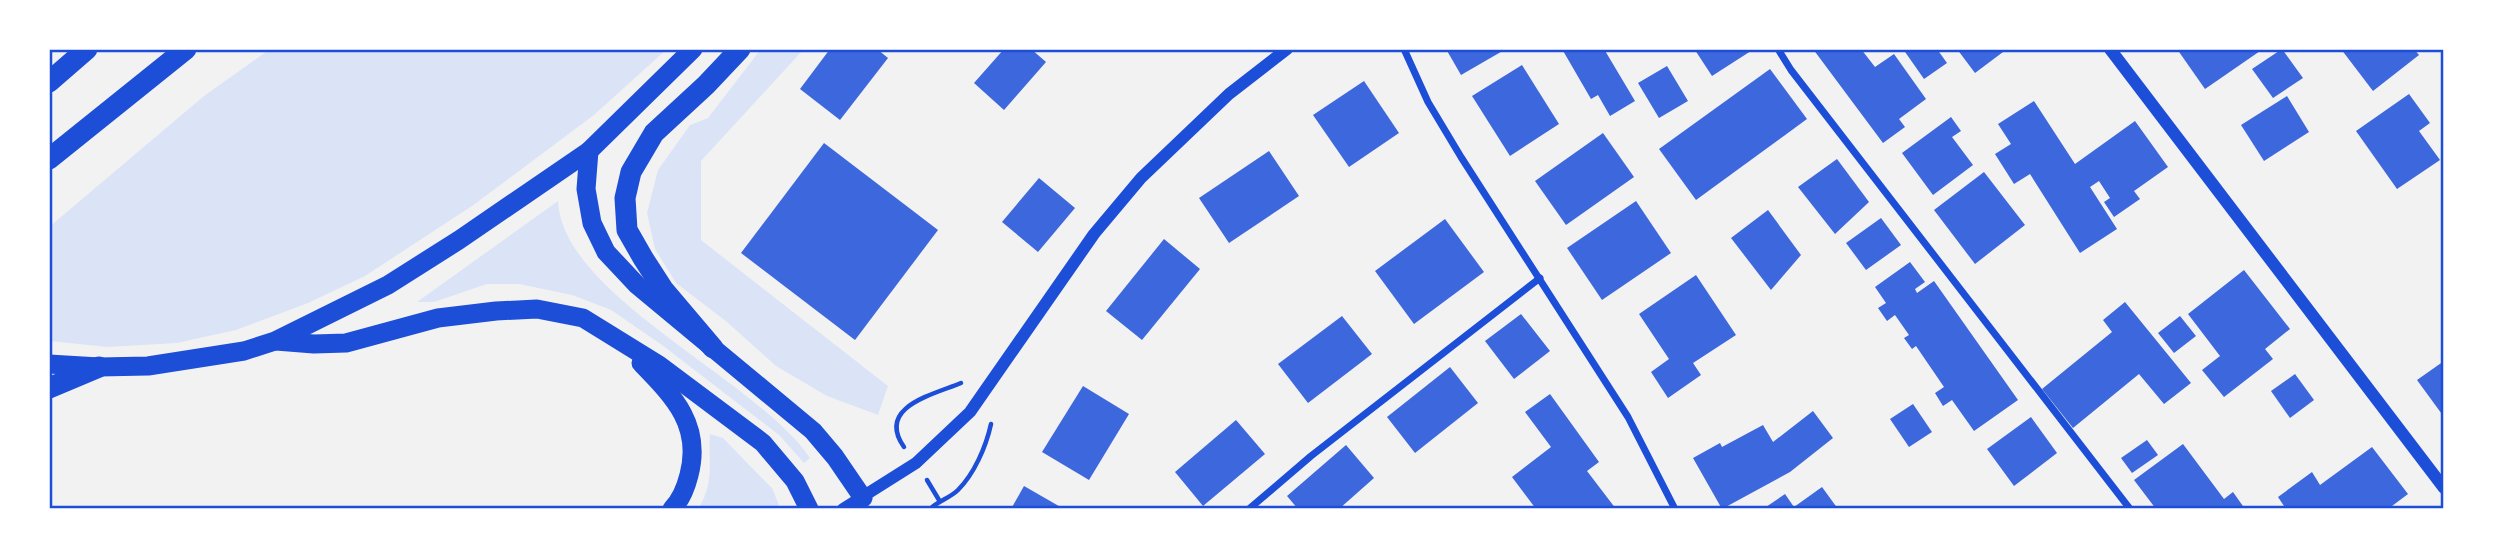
<svg xmlns="http://www.w3.org/2000/svg" width="2493" height="558" viewBox="0 0 2493 558" font-family="Arial,sans-serif">
<rect width="100%" height="100%" fill="#f2f2f2"/>
<g fill="#dbe4f7">
<path d="M270 49H667L594 115 472 206 365 276 308 303 236 330 177 343 108 347 49 341V227L204 96Z"/>
<path d="M761 49H804L701 161V240L888 386 878 415 827 396 776 366 727 322 676 283 655 249 647 213 658 170 690 125 708 118Z"/>
<path d="M558 201C562 296 757 379 810 458L804 463 779 435 662 345 611 310 572 295 519 284H487L434 302H417Z"/>
<path d="M710 434 723 438 757 473 772 488 779 505 777 509H698C715 482 708 463 710 434Z"/>
</g>
<g fill="#3d67dc">
<path d="M830 49H877L888 58 840 120 800 89Z"/>
<path d="M1004 49H1031L1046 62 1004 110 974 83Z"/>
<path d="M1446 49H1506L1461 75Z"/>
<path d="M1562 49H1604L1635 101 1610 116 1598 95 1591 99Z"/>
<path d="M1696 49H1754L1712 76 1695 50Z"/>
<path d="M1813 49H1861L1875 67 1894 54 1926 99 1899 119 1905 127 1883 143Z"/>
<path d="M1903 49H1937L1947 63 1924 79Z"/>
<path d="M1957 49H2007L1975 73Z"/>
<path d="M2177 49H2263L2205 89Z"/>
<path d="M2282 49 2303 78 2273 98 2252 69Z"/>
<path d="M2341 49H2414L2419 55 2373 91Z"/>
<path d="M1522 65 1559 124 1510 156 1472 96Z"/>
<path d="M1667 66 1688 101 1659 118 1638 83Z"/>
<path d="M1770 69 1807 119 1696 200 1659 149Z"/>
<path d="M1364 81 1399 133 1349 167 1313 115Z"/>
<path d="M2409 94 2430 123 2419 131 2440 160 2397 189 2356 131Z"/>
<path d="M2287 96 2309 132 2264 161 2241 125Z"/>
<path d="M2034 101 2075 164 2135 121 2168 167 2134 191 2140 199 2114 217 2104 202 2110 198 2099 181 2090 187 2117 229 2080 253 2030 174 2014 184 1995 154 2011 144 1998 124Z"/>
<path d="M1951 117 1961 131 1952 137 1973 165 1933 195 1902 153Z"/>
<path d="M1603 133 1634 177 1566 225 1535 181Z"/>
<path d="M824 143 938 230 855 340 741 253Z"/>
<path d="M1269 151 1299 196 1229 243 1199 198Z"/>
<path d="M1837 159 1869 202 1835 234 1798 187Z"/>
<path d="M1984 172 2025 225 1975 264 1934 210Z"/>
<path d="M1039 178 1075 208 1038 252 1002 222Z"/>
<path d="M1636 201 1671 253 1602 300 1567 248Z"/>
<path d="M1768 210 1801 255 1771 290 1731 238Z"/>
<path d="M1881 218 1901 245 1866 270 1846 243Z"/>
<path d="M1445 219 1484 272 1414 324 1375 271Z"/>
<path d="M1164 239 1200 269 1142 340 1106 311Z"/>
<path d="M1910 262 1925 282 1915 289 1917 293 1934 281 2018 400 1974 431 1952 400 1943 406 1935 393 1944 387 1916 346 1912 349 1904 338 1909 335 1895 315 1887 321 1878 308 1886 303 1875 287Z"/>
<path d="M2244 270 2290 329 2265 349 2273 359 2224 397 2202 370 2220 356 2188 314Z"/>
<path d="M1696 275 1736 335 1693 363 1701 375 1668 398 1651 372 1669 359 1639 314Z"/>
<path d="M2125 302 2191 383 2164 404 2139 374 2073 428 2042 389 2112 332 2103 320Z"/>
<path d="M1521 314 1550 351 1514 379 1485 341Z"/>
<path d="M1342 316 1372 354 1308 403 1278 364Z"/>
<path d="M2180 316 2196 336 2174 353 2158 333Z"/>
<path d="M2444 361V417L2417 380Z"/>
<path d="M1450 367 1478 403 1415 453 1387 417Z"/>
<path d="M2295 374 2314 400 2290 418 2271 391Z"/>
<path d="M1083 386 1129 414 1089 480 1042 452Z"/>
<path d="M1550 394 1599 462 1587 471 1616 509H1536L1512 477 1551 447 1525 412Z"/>
<path d="M1913 404 1932 432 1909 447 1890 419Z"/>
<path d="M1813 411 1833 438 1790 472 1722 509 1693 458 1720 443 1722 447 1763 425 1773 442Z"/>
<path d="M2031 417 2057 453 2014 486 1987 449Z"/>
<path d="M1236 420 1265 454 1203 506 1175 472Z"/>
<path d="M2147 440 2158 455 2132 473 2121 458Z"/>
<path d="M2183 444 2224 499 2233 492 2245 509H2156L2134 480Z"/>
<path d="M1346 445 1374 478 1339 509H1298L1287 496Z"/>
<path d="M2372 447 2408 494 2388 509H2286L2278 497 2312 472 2320 485Z"/>
<path d="M1024 486 1064 509H1011Z"/>
<path d="M1822 487 1838 509H1763L1785 494 1794 507Z"/>
</g>
<g fill="none" stroke-linecap="round" stroke-linejoin="round">
<g stroke="#1d4ed8" stroke-width="4.5">
<path d="M904 447C876 407 932 395 961 383"/>
<path d="M927 480 939 500"/>
<path d="M930 509C938 501 950 498 958 490 974 474 986 447 991 424"/>
</g>
<g stroke="#1d4ed8" stroke-width="7">
<path d="M1404 49 1428 102 1461 157 1628 417 1675 509"/>
<path d="M1778 49 1791 70 2130 509"/>
<path d="M1249 509 1311 456 1540 278"/>
</g>
<g stroke="#1d4ed8" stroke-width="12">
<path d="M2110 49 2444 488"/>
<path d="M843 509 916 463 970 412 1094 234 1141 178 1229 94 1287 49"/>
</g>
<g stroke="#1d4ed8" stroke-width="19">
<path d="M589 151 586 189 592 223 606 252 637 285 813 431 835 457 863 498"/>
<path d="M276 341 314 344 346 343 438 318 496 311 537 309 583 318 659 365 763 443 795 481 809 509"/>
<path d="M641 363C674 397 702 425 689 475 686 487 681 500 672 509"/>
<path d="M49 364 99 367 148 366 244 351 275 341 388 285 459 240 589 151 693 49"/>
</g>
<g stroke="#1d4ed8" stroke-width="21">
<path d="M49 82 87 49"/>
<path d="M49 159 186 49"/>
<path d="M713 348 663 289 643 258 627 230 625 198 631 172 654 133 706 85 740 49"/>
<path d="M49 388 99 367"/>
</g>
</g>
<rect width="2493" height="558" fill="none" stroke="#ffffff" stroke-width="102"/>
<rect x="51" y="51" width="2391" height="456" fill="none" stroke="#1d4ed8" stroke-width="2.5"/>
</svg>
